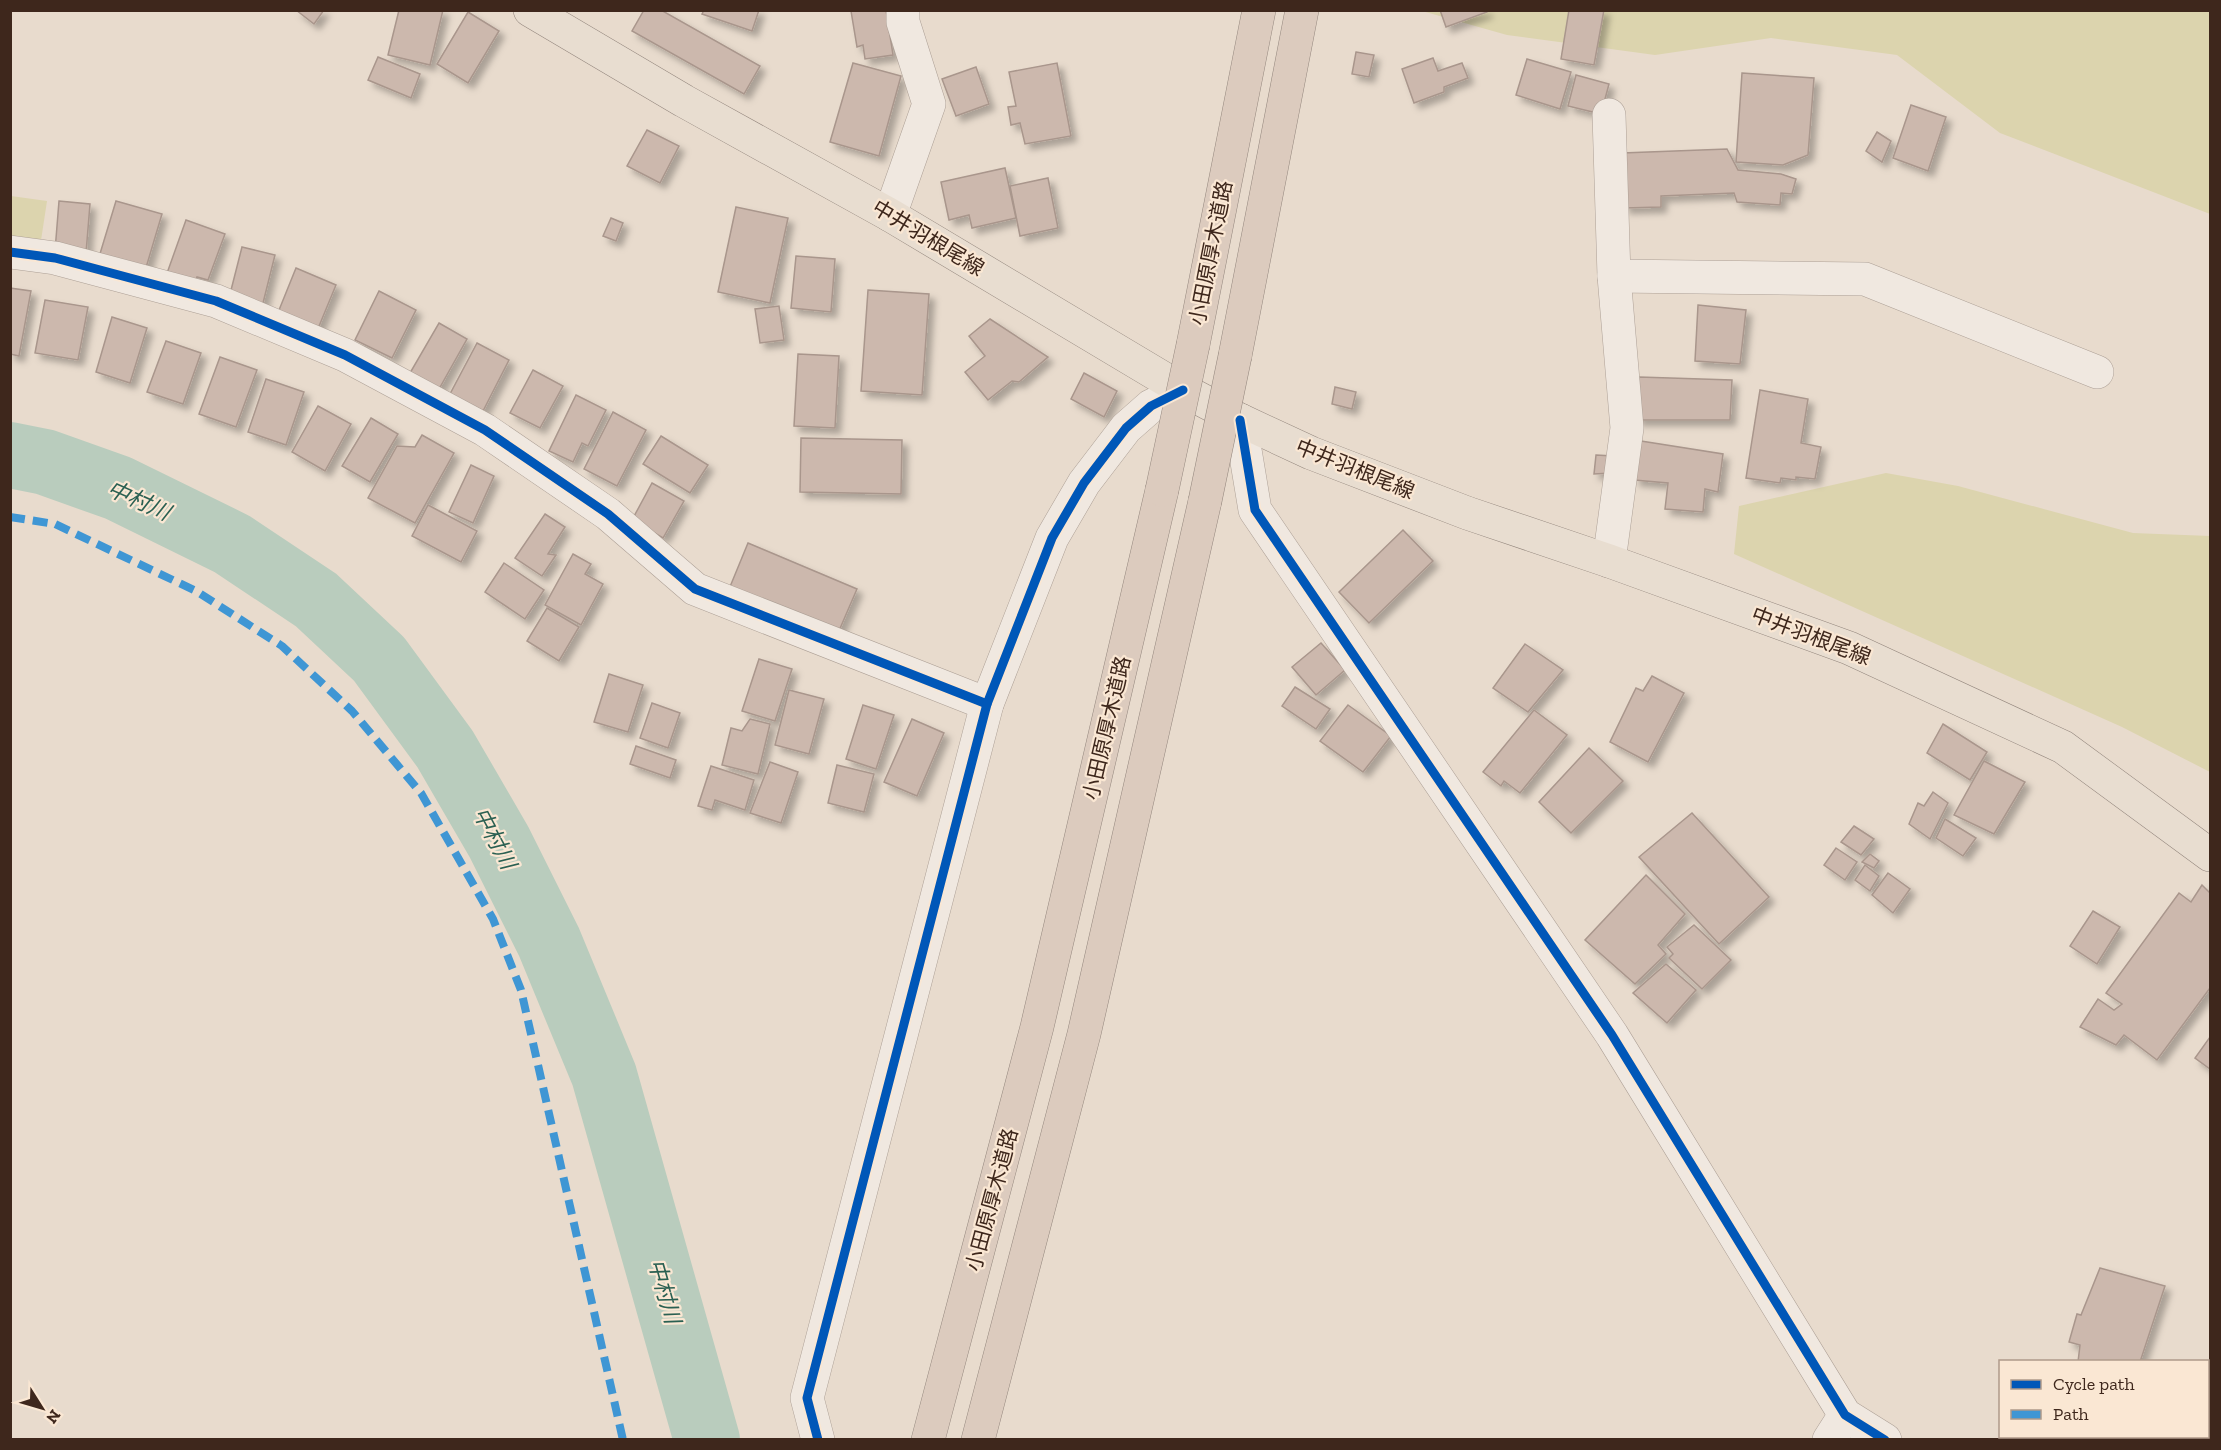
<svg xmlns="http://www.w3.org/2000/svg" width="2221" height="1450" viewBox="0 0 2221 1450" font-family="'Zilla Slab','Noto Sans JP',serif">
<defs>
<filter id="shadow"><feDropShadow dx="5.5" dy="5.5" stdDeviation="3" flood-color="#0004"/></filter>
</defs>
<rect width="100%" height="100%" fill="#e8dbcd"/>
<g fill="#dcd4ae">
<path d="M1422 11H2210V214L2000 133 1897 55 1771 38 1655 55 1507 35Z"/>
<path d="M11 196 47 201 40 247 11 244Z"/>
<path d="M1886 473 1958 486 2133 533 2210 536V772L2122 727 1734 554 1739 506Z"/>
</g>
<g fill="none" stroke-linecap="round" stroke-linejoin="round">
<path stroke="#b9ccbd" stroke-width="66" d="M10 455 45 462 118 488 232 544 316 600 379 659 445 749 499 842 549 942 604 1075 707 1440"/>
</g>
<g fill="#ccb8ad" stroke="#a9968c" stroke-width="1.5" filter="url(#shadow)">
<path d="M296 10H324L314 24Z"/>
<path d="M399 10H443L430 65 388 55Z"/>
<path d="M644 10H661L760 66 744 94 632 31Z"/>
<path d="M704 10H759L752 31 702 14Z"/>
<path d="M886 10 893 55 865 59 863 45 857 47 851 11Z"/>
<path d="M1440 10H1487V12L1446 27Z"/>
<path d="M1569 10H1604L1594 65 1561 59Z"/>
<path d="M468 12 499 31 468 83 437 64Z"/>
<path d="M1356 52 1374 55 1369 77 1352 74Z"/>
<path d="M378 57 420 74 411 98 368 80Z"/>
<path d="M1433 58 1438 71 1462 63 1468 78 1444 87V92L1414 103 1402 69Z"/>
<path d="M1527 59 1571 72 1560 109 1516 95Z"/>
<path d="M853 63 901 76 879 156 830 142Z"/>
<path d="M1057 63 1071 136 1025 144 1020 123 1011 125 1008 107 1016 106 1009 72Z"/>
<path d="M976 67 989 104 956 116 942 79Z"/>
<path d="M1742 73 1814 78 1808 155 1783 165 1736 162Z"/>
<path d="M1576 75 1609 84 1601 114 1568 106Z"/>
<path d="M1911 105 1946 117 1928 171 1893 158Z"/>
<path d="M647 130 679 146 660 183 627 166Z"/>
<path d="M1877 132 1891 141 1882 162 1866 151Z"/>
<path d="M1727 149 1738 170 1781 174 1796 179 1792 194 1781 193 1780 205 1737 202 1734 193 1661 196V207L1624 208 1622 153Z"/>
<path d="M1005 168 1016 218 972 228 969 215 949 220 941 182Z"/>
<path d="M1048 178 1058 228 1020 236 1010 186Z"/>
<path d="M59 201 90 204 86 253 55 251Z"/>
<path d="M116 201 162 214 145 271 99 257Z"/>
<path d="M736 207 788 218 770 303 718 292Z"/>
<path d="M611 218 623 223 616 241 603 236Z"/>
<path d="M186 220 225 234 208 280 197 277 193 286 166 276Z"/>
<path d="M242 247 275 255 262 307 229 298Z"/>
<path d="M796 256 835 259 831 312 791 308Z"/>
<path d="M296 268 336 285 317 331 277 315Z"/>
<path d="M10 288 31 291 19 356 10 354Z"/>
<path d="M868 290 929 294 922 395 861 391Z"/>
<path d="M379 291 416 310 392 358 355 340Z"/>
<path d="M45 300 88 307 78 360 35 353Z"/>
<path d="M1698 305 1746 310 1740 364 1695 361Z"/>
<path d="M779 306 784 340 760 343 755 309Z"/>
<path d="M112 317 147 328 130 383 96 372Z"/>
<path d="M990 319 1048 357 1019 382 1012 381 988 400 965 372 985 356 969 336Z"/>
<path d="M439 323 467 339 439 389 410 373Z"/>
<path d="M166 341 201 353 183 404 147 392Z"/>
<path d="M477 343 509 360 483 411 450 394Z"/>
<path d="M798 354 839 356 835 428 794 426Z"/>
<path d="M220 357 257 370 236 427 199 414Z"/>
<path d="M533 370 563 386 540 428 510 413Z"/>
<path d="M1084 373 1117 391 1104 417 1071 399Z"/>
<path d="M1639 377 1732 380 1730 420H1636Z"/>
<path d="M266 379 304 392 286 445 248 432Z"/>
<path d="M1335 387 1356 392 1352 409 1332 404Z"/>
<path d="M1760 390 1808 399 1801 443 1821 447 1815 479 1796 477V480L1781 478 1780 483 1746 478Z"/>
<path d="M576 395 606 410 588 446 582 443 573 462 549 451Z"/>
<path d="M318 406 351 424 325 471 292 452Z"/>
<path d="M613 412 646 430 617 486 584 469Z"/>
<path d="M371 418 398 434 370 482 342 466Z"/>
<path d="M422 435 454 453 415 523 368 498 397 446 415 447Z"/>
<path d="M661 436 708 465 690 493 643 464Z"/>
<path d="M801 438 902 440 901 494 800 492Z"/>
<path d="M1641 441 1723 454 1718 492 1705 489 1703 512 1665 509 1668 483 1634 480Z"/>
<path d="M1596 455 1613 456 1611 473 1594 474Z"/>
<path d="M471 465 494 476 473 523 449 512Z"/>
<path d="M652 483 684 501 663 538 632 520Z"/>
<path d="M428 505 477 531 461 562 412 536Z"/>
<path d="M545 514 565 527 548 554 556 555 542 576 515 558Z"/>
<path d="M1403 530 1433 561 1369 623 1339 592Z"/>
<path d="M748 543 857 589 835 640 727 594Z"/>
<path d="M573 554 591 564 585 574 603 584 581 625 545 605Z"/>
<path d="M504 563 544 590 525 619 485 592Z"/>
<path d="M547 608 579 627 559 661 527 641Z"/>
<path d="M1321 643 1345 670 1316 695 1292 667Z"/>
<path d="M1525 644 1563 670 1528 712 1493 688Z"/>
<path d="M759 659 792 669 775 721 742 711Z"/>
<path d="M609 674 643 685 628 732 594 722Z"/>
<path d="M1652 676 1684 693 1648 762 1610 742 1636 688 1643 691Z"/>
<path d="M1295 687 1330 709 1316 729 1282 706Z"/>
<path d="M789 690 824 699 809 754 775 745Z"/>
<path d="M652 703 680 713 668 748 640 738Z"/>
<path d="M863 705 894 715 876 769 846 759Z"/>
<path d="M1348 705 1391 736 1363 772 1320 741Z"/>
<path d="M1534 710 1567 735 1520 793 1504 781 1501 786 1483 772Z"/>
<path d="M750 719 770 724 758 774 722 765 731 728 742 731Z"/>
<path d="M912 719 944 733 917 796 884 782Z"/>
<path d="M1943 724 1987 752 1970 780 1927 753Z"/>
<path d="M636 746 676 760 670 778 630 764Z"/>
<path d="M1589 748 1623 781 1571 833 1539 802Z"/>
<path d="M1984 761 2025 782 1994 834 1954 815Z"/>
<path d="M770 762 798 772 781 823 750 813Z"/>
<path d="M837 765 874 774 864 812 828 803Z"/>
<path d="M711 766 754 780 745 810 715 800 712 810 698 806Z"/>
<path d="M1933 792 1948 803 1930 839 1909 824 1918 803 1924 806Z"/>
<path d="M1692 813 1769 897 1719 944 1639 857Z"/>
<path d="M1945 819 1976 838 1963 856 1936 838Z"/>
<path d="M1854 826 1874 839 1861 855 1841 842Z"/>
<path d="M1836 848 1857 862 1845 880 1824 865Z"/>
<path d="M1870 854 1879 861 1874 868 1862 862Z"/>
<path d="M1865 865 1879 876 1870 891 1855 880Z"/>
<path d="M1888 873 1910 889 1893 913 1872 895Z"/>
<path d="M1646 875 1685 914 1658 945 1666 954 1635 984 1585 940Z"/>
<path d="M2202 885 2210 893V988L2157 1060 2124 1035 2116 1045 2080 1027 2098 999 2114 1010 2122 1004 2106 993 2179 893 2191 902Z"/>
<path d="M2093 911 2120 927 2097 964 2070 946Z"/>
<path d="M1694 925 1731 960 1702 989 1669 958 1673 954 1667 947Z"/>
<path d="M1666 964 1696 990 1667 1023 1633 993Z"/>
<path d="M2210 1037V1069L2195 1058Z"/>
<path d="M2100 1268 2165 1286 2140 1362H2078L2080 1345 2069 1342 2077 1314 2081 1315Z"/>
</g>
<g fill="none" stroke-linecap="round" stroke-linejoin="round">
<g stroke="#ada096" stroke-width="34">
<g id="minor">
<path d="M1609 115 1614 276 1865 279 2097 372"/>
<path d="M890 215 929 104 903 22V10"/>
<path d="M10 252 55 258 216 301 345 355 485 430 608 514 695 589 987 704"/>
<path d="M1240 420 1255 510 1612 1035 1845 1415 1885 1440"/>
<path d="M1609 561 1627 428 1614 276"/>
<path d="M818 1440 807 1398 987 704 1052 538 1084 483 1126 428 1151 406 1183 390"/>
<path d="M1829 1440 1845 1415"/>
</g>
</g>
<g stroke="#93867d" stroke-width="34">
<path id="major" d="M530 10 684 101 890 215 1183 390 1240 420 1311 453 1467 513 1609 561 1849 648 2063 747 2210 855"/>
</g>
<g stroke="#93867d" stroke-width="34">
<g id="highway">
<path d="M1193 345 1259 10"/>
<path d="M1235 356 1302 10"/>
<path d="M928 1440 1037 1027 1162 490"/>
<path d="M978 1440 1084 1034 1205 501"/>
</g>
</g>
<use href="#minor" stroke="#f0e8e0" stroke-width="33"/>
<use href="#major" stroke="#e8ddd0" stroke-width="33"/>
<use href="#highway" stroke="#dccbbe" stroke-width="33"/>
<g stroke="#93867d" stroke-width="34" stroke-linecap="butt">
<g id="highway-bridge">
<path d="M1162 490 1193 345"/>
<path d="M1205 501 1235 356"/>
</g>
</g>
<use href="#highway-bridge" stroke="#dccbbe" stroke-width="33"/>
<path stroke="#3f96d4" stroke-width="8" stroke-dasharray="15 8" stroke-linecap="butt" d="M10 517 55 524 196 591 282 646 352 711 421 793 493 919 521 990 623 1440"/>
<g stroke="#fae7d3" stroke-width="13">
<g id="cycleway">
<path d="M10 252 55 258 216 301 345 355 485 430 608 514 695 589 987 704"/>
<path d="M1240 420 1255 510 1612 1035 1845 1415 1885 1440"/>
<path d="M818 1440 807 1398 987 704 1052 538 1084 483 1126 428 1151 406 1183 390"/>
</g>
</g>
<use href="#cycleway" stroke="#0057b8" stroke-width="9"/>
</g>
<g text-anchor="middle" stroke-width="4.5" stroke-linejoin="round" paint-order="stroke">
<g font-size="21" fill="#3e271c" stroke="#fae7d3">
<text transform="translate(928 238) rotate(31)" y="7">中井羽根尾線</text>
<text transform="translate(1211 253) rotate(-79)" y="7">小田原厚木道路</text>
<text transform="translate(1355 469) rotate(22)" y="7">中井羽根尾線</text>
<text transform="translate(1811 636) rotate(21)" y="7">中井羽根尾線</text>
<text transform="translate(1107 728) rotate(-77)" y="7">小田原厚木道路</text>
<text transform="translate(992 1200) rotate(-75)" y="7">小田原厚木道路</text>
</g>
<g font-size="22" font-style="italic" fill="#2a6052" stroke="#fae7d3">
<text transform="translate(139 500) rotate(24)" y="8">中村川</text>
<text transform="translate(495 838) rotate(62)" y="8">中村川</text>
<text transform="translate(665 1291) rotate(74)" y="8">中村川</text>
</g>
</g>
<rect width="2221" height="1450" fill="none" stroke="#3e271c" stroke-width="24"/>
<rect x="1999" y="1360" width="210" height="78" fill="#fae7d3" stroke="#af9a8a" stroke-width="1.5"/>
<rect x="2011" y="1380" width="30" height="9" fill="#0057b8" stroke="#af9a8a" stroke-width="1.5"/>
<text x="2053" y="1390" font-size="18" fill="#3e271c">Cycle path</text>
<rect x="2011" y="1410" width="30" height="9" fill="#3f96d4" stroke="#af9a8a" stroke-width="1.5"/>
<text x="2053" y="1420" font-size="18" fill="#3e271c">Path</text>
<g transform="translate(42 1408) rotate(127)" stroke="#fae7d3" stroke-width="4.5" paint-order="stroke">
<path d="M0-4.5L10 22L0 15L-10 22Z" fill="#3e271c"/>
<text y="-9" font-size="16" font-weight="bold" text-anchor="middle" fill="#3e271c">N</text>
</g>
</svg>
